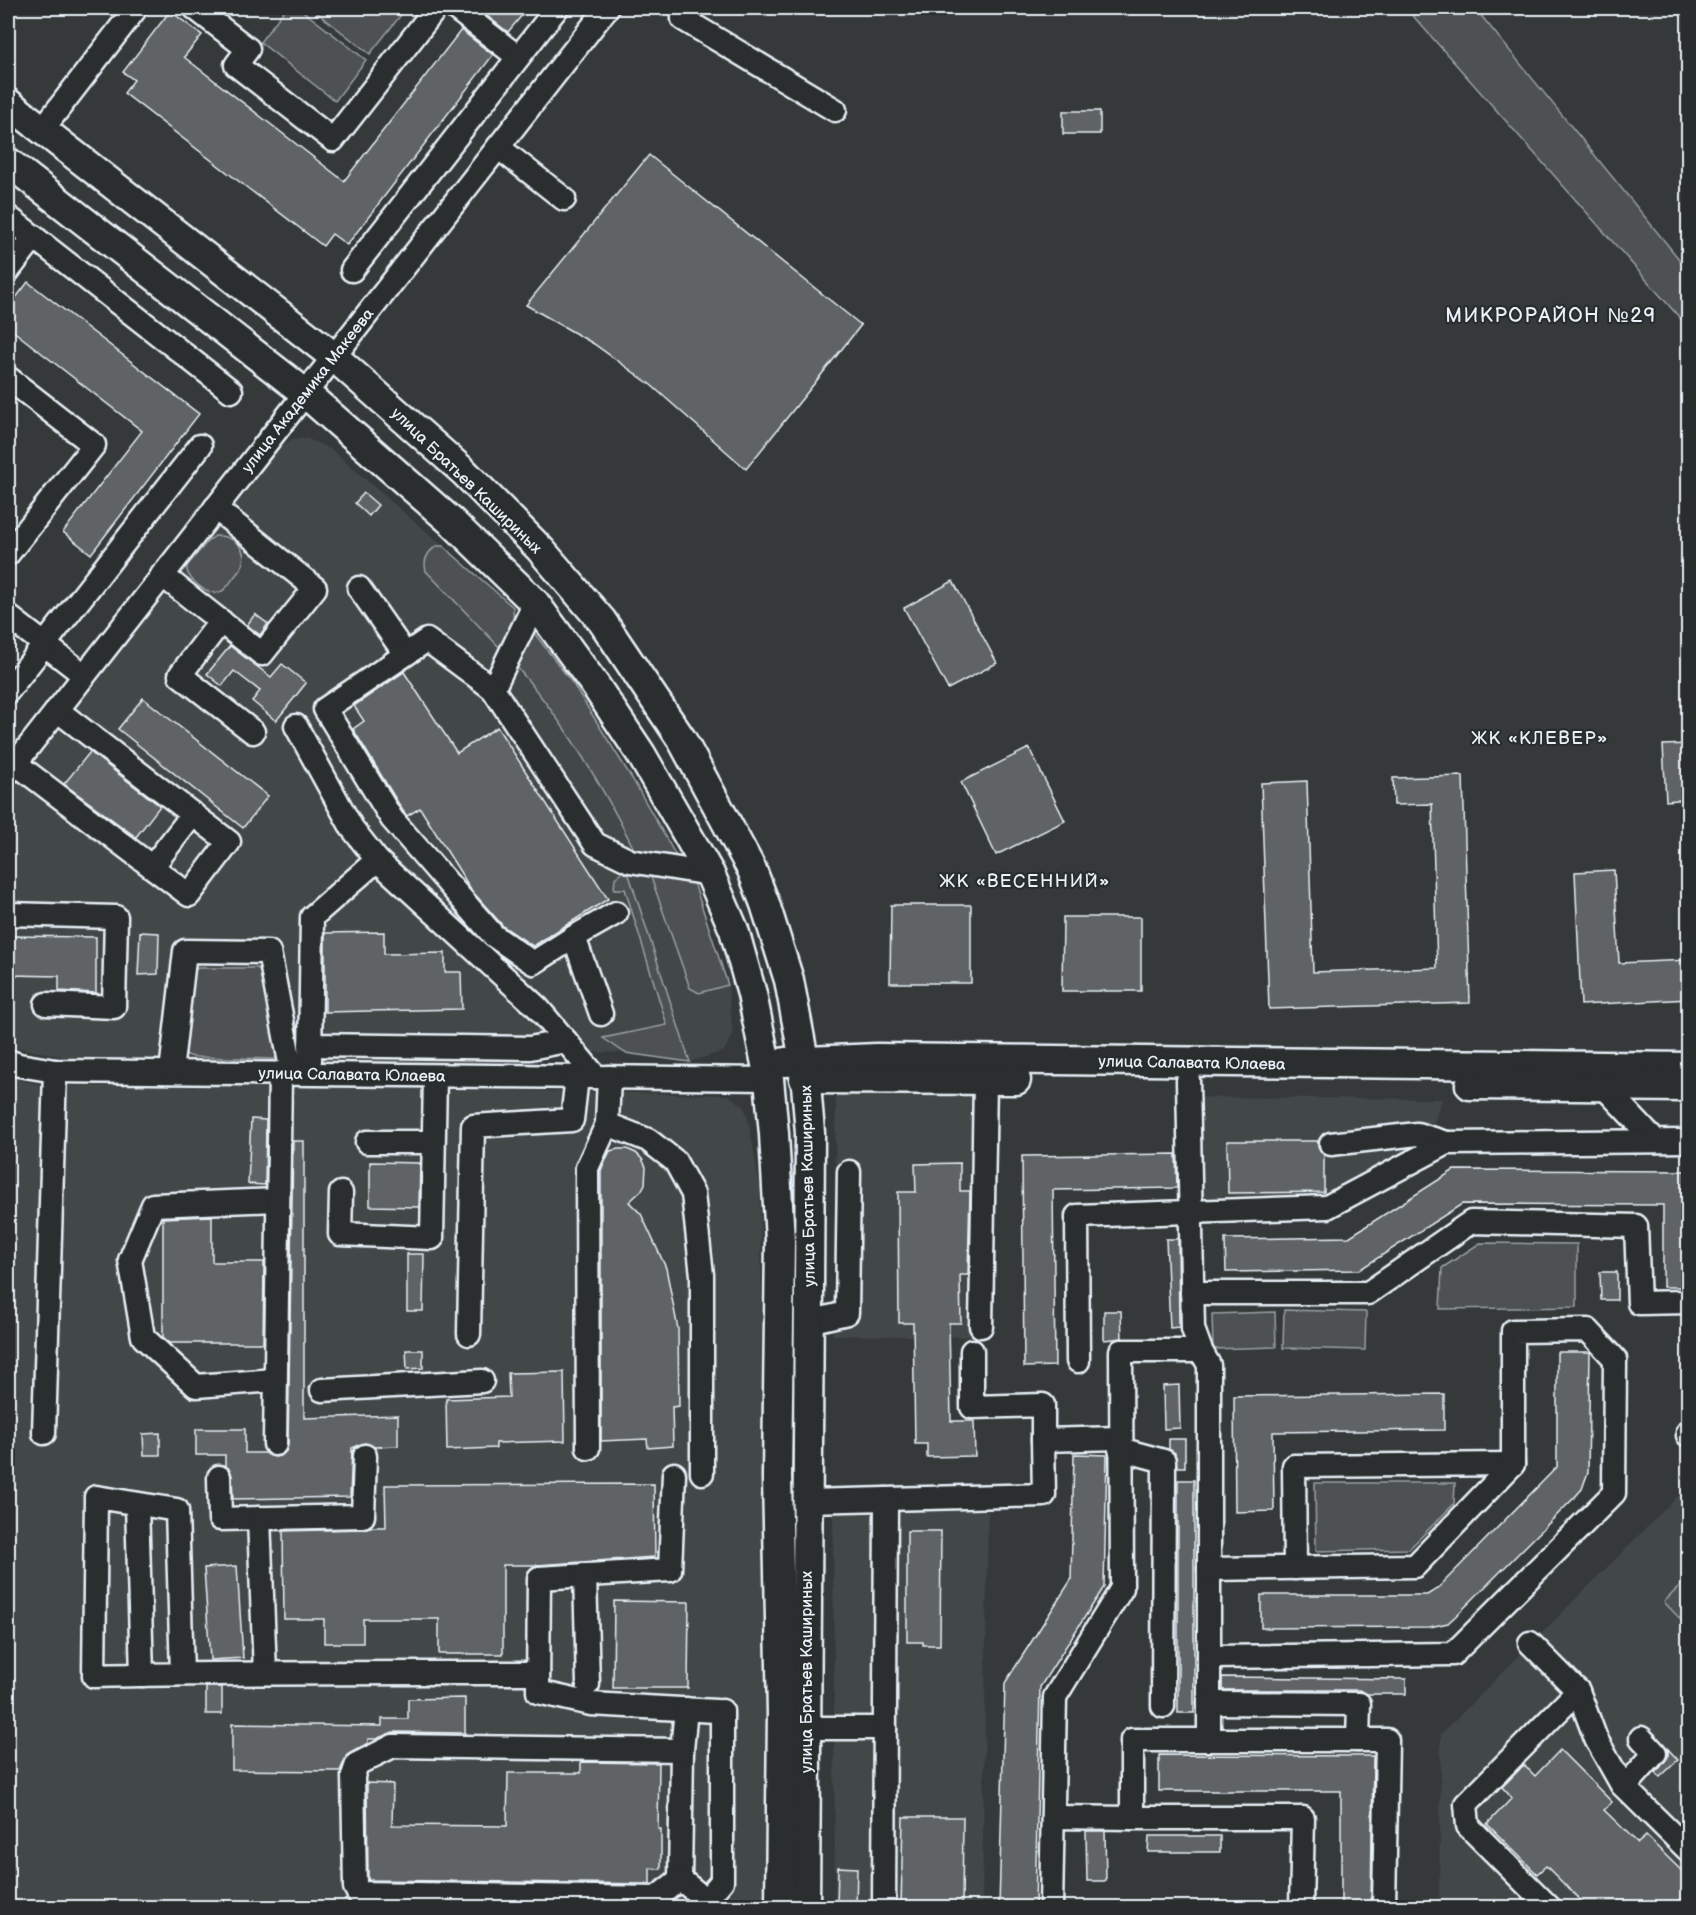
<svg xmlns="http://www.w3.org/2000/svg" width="1696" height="1915" viewBox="0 0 1696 1915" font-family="'Balsamiq Sans',sans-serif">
<rect width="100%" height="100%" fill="#35393a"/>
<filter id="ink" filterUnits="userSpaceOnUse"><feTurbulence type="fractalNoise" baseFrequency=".0167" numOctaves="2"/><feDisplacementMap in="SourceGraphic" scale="12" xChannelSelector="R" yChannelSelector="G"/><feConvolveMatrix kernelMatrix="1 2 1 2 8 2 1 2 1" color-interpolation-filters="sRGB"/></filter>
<g filter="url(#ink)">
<g fill="#424647">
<path d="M306 438 332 450 513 607 573 684 633 780 727 978 733 1034 724 1051 690 1062 625 1053 537 1051V1067L64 1057 8 1046V792L273 451 292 439Z"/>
<path d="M8 1076 28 1082 55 1086H302L728 1095 744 1106 749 1123 760 1188 768 1692 765 1907H8Z"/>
<path d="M836 1094 982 1095 979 1337 833 1335Z"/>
<path d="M1196 1097 1442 1099 1427 1144 1325 1199 1197 1206Z"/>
<path d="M1688 1486V1907L1439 1908 1441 1734Z"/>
<path d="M833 1509 988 1511 982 1907H835Z"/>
</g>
<g fill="#4d5152" stroke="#9aa1a5" stroke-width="1.5">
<path d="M286 8H299L366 60 335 101 260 42Z"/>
<path d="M311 8H391L401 15 370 54Z"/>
<path d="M1406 8H1475L1688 270V327Z"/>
<path d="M215 536C233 535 250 548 241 568 238 573 233 578 230 583 227 587 224 591 220 592 212 595 204 590 198 585 193 581 189 577 187 571V566L207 542Z"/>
<path d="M437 546H443L513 607 514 628 503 651 426 571C423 560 427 552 437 546Z"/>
<path d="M532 630 573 684 633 780 679 861 634 849C601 783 563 719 514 664Z"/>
<path d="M647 866 693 880 728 985 699 993 690 988Z"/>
<path d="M623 871 628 872 690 1062 625 1053 603 1038 667 1025 625 889H614L615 878Z"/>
<path d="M198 968H257L261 970 280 1056 274 1059 193 1057 185 1054 181 1048 192 971Z"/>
<path d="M1480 1243 1577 1244V1307L1440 1309 1442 1268Z"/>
<path d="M1284 1310 1366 1312 1365 1350 1283 1348Z"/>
<path d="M1275 1312 1276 1347 1213 1349 1212 1314Z"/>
<path d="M1315 1483H1455L1454 1504 1409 1549 1316 1551Z"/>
<path d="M1688 1578V1627L1664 1602Z"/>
</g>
<g fill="#5f6365" stroke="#e8f1f8" stroke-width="1.5">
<path d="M481 8H528L508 32 479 10Z"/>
<path d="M170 11 202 35 184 57 344 181 461 30 493 55 347 245 332 234 323 246 124 93 134 80 123 72Z"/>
<rect x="1063" y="111" width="37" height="23"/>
<path d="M649 155 861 325 746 469 651 385 594 344 526 305Z"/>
<path d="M28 282 199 414 91 554 63 532 142 431 8 327V308Z"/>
<path d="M364 493 378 505 369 516 355 503Z"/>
<path d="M953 581 997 663 948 689 904 608Z"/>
<path d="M255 614 268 624 260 635 247 625Z"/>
<path d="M230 646 271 677 282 664 306 683 276 721 252 701 260 691 234 671 222 686 207 674Z"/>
<path d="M404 672 457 753 497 727 608 899 533 946 503 926 472 891 420 808 407 816 403 811 353 729 364 721 354 706Z"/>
<path d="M143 698 268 796 243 828 118 729Z"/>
<path d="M1689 744V799L1666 801 1663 745Z"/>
<path d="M1029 748 1065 821 996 855 961 782Z"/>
<path d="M90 752 160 806 136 837 64 784Z"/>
<path d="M1463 776 1470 1003 1269 1009 1261 783 1307 781 1313 972 1437 968 1432 804 1394 805 1393 778Z"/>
<path d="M1614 870 1619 963 1689 960V999L1581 1005 1575 872Z"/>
<path d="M891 905H971V983H890Z"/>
<path d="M1063 917H1141V991H1062Z"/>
<path d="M140 932 159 933 158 974 138 975Z"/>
<path d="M384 932V954L445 953V972H461L462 1009 325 1012V933Z"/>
<path d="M8 936 96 937V993L59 991V976L8 975Z"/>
<path d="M251 1119 266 1120 265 1185 248 1184Z"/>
<path d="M293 1141H304V1418L398 1415V1446L374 1447 365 1443 352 1448 350 1497 233 1499 232 1476 230 1470 225 1465V1455H196V1429H245V1453H265L275 1457 282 1455 287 1450 288 1444Z"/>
<path d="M1227 1141H1318V1146L1324 1155V1192L1228 1193Z"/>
<path d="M618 1149H627L636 1153 642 1159 646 1167 645 1184 641 1191 629 1202 641 1214 666 1268 678 1329 679 1406 672 1407 673 1446 648 1448 647 1439 601 1441V1171L610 1151Z"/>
<path d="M1176 1154 1177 1188 1053 1190 1055 1366 1024 1367 1022 1156Z"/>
<path d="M370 1162 420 1163 419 1207 370 1206Z"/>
<path d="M960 1163V1191H970L968 1275H960L961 1323H949L951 1421H974L975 1456 927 1457V1444H915L913 1323H899L898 1192H916L915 1164Z"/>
<path d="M1454 1170 1689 1171V1287H1663V1205L1462 1204 1359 1270 1226 1272 1225 1239 1349 1237Z"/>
<path d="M212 1216V1262H264L263 1343H170L163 1337V1218Z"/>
<path d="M1166 1239H1178L1179 1327 1170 1328Z"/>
<path d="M407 1254H424L423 1311H407Z"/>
<path d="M1600 1272H1617V1300H1601Z"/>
<path d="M1104 1311H1121L1122 1338 1104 1340Z"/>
<path d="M406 1350H423V1368L407 1369Z"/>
<path d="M1557 1352H1590L1588 1472 1582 1489 1573 1499 1460 1612 1448 1623 1430 1627 1261 1628V1595H1427L1437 1589 1557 1467Z"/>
<path d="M564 1372 565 1441 496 1443V1448L447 1450 446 1399 509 1397 508 1373Z"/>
<path d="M1179 1385 1180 1428 1164 1429 1163 1386Z"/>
<path d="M1444 1394V1430L1273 1432 1274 1511 1235 1512 1234 1396Z"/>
<path d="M160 1433V1455H144L143 1434Z"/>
<path d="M1169 1439H1185V1467H1177L1175 1453 1169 1449Z"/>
<path d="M1074 1454 1107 1455 1104 1587 1040 1687 1035 1908H999L1005 1683 1071 1580Z"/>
<rect x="1178" y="1480" width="16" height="233"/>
<path d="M654 1484 655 1557 537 1565H503V1654H439V1619H363V1643H324V1619H284L283 1531 363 1529 370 1527H386L385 1485Z"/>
<path d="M907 1531H941L940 1645H923V1642H907Z"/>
<path d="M237 1566 243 1658 210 1660 204 1568Z"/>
<path d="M614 1601 689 1602 688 1688H613Z"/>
<path d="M1222 1677 1406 1679V1694H1367L1359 1690H1222Z"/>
<rect x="206" y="1687" width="16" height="27"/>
<path d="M465 1698V1733L393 1732 376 1739H368V1743L347 1755 340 1771 232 1770V1724L382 1726V1719H408V1699Z"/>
<path d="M1668 1749 1678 1760 1660 1777 1656 1773 1668 1757Z"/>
<path d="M1560 1750 1612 1802 1604 1810 1638 1843 1646 1836 1689 1878V1906L1681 1899 1673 1908H1588L1546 1866 1537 1874 1487 1824 1512 1798 1502 1787 1524 1765 1535 1776Z"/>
<path d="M1159 1755 1373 1756 1371 1908H1341V1791H1159Z"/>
<path d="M581 1762 659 1763 658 1829H661V1869L650 1868V1884L368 1880 367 1783 393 1784 392 1825 507 1826 508 1773H581Z"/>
<path d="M903 1817H963L962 1908H901Z"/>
<path d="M1086 1831H1105L1106 1881H1087Z"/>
<path d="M1149 1836H1220V1852H1148Z"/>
<path d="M838 1867 857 1868 856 1908H837Z"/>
</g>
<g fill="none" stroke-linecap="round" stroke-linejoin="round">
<g stroke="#e8f1f8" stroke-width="27">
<g id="minor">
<path d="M195 8 248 49 236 65 333 140 436 8"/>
<path d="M455 8 518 57"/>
<path d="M683 8V19L835 110"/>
<path d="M42 130 136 8"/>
<path d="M498 147 564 199"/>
<path d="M8 217 231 391"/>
<path d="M352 270 557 8"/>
<path d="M8 271 34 237"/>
<path d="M8 378 94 445 8 554"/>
<path d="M162 575 262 654 315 588 215 508"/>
<path d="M359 588 405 654"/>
<path d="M535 603 493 689 595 844 630 861 710 874"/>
<path d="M8 616 84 675"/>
<path d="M221 621 180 675 253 732"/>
<path d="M493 689 427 640 325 709 392 819 494 936 533 963 574 937"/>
<path d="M8 691 200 446"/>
<path d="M296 726 352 828 377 860 538 1008 596 1077"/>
<path d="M15 763 189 895 229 842 57 710"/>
<path d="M8 773 607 8"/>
<path d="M152 867 193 814"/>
<path d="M8 914 116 917 114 1007 46 1004"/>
<path d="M601 1014 574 937 616 913"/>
<path d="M310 1045 530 1048 566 1041"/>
<path d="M310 1060 312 917 377 860"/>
<path d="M8 1061 19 1065 55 1071 769 1079"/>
<path d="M171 1072 185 951 269 952 292 1073"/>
<path d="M609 1077 607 1124 648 1140 675 1161 693 1194 702 1275V1473"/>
<path d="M1188 1080 1193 1329 1201 1351 1209 1365V1740"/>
<path d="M1605 1088 1655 1141"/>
<path d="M367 1142H433"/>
<path d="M1331 1144 1417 1134 1447 1143"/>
<path d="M341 1193 340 1234 432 1238 435 1076"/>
<path d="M1192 1293H1368L1471 1222 1636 1226 1639 1303 1688 1302"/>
<path d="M808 1322 847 1313 849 1172"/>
<path d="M981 1326 985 1080"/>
<path d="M469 1334 473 1126 572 1120 577 1077"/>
<path d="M972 1351V1407L1043 1405V1440"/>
<path d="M1078 1361 1077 1216 1327 1207 1447 1143 1688 1141"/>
<path d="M275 1380 196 1386 143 1337 130 1260 153 1205 278 1200"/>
<path d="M322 1390 482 1381"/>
<path d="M1688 1432V1435"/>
<path d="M44 1433 55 1071"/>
<path d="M275 1444 280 1073"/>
<path d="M588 1448 587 1168 607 1124"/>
<path d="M1120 1449 1164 1461 1163 1706"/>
<path d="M674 1474 670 1570 539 1578 538 1692 591 1704 716 1711"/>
<path d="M219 1477 220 1519 363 1516 365 1456"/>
<path d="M807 1501 1044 1495 1043 1440 1120 1438"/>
<path d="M137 1504 142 1675"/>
<path d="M259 1518 265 1673"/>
<path d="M1295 1568 1294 1466 1513 1464"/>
<path d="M1209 1569 1415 1566 1513 1464V1331L1588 1330 1615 1359 1614 1493 1453 1654 1209 1657"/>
<path d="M585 1575 588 1684"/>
<path d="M1530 1643 1578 1691 1596 1739 1622 1785 1688 1850"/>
<path d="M182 1674 177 1510 96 1497 94 1676C242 1672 390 1673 538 1673"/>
<path d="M1209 1703 1359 1704 1358 1740"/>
<path d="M686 1709 682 1750 680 1879 706 1900 722 1881V1711"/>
<path d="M805 1728H885"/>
<path d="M1625 1787 1655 1753 1641 1738"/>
<path d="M1053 1817 1132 1818"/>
<path d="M680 1879 656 1898 358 1893 355 1887 353 1776 357 1764 393 1746 682 1750"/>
<path d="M884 1908 886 1499"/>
<path d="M1051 1908 1055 1697 1122 1588 1121 1351H1201"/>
<path d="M1301 1908 1303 1818H1132V1740H1387L1384 1908"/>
<path d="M1550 1908 1468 1826 1466 1804 1578 1691"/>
</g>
</g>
<g stroke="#e8f1f8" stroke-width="33">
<g id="major">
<path d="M8 103 333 356 464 472 540 549 602 621 682 740 752 870 765 904 789 980 804 1060 810 1133 805 1908"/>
<path d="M8 162 305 393 453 523 535 603 595 685 641 754 710 874 734 930 752 994 769 1079 774 1134 780 1241 777 1477 782 1713 780 1908"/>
<path d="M785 1062 877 1058 1688 1067"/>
<path d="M804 1079 1016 1080"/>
<path d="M1470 1085 1688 1087"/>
</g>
</g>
<use href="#minor" stroke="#2a2d2e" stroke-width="22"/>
<use href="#major" stroke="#2a2d2e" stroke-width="28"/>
</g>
</g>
<g text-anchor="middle" stroke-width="4.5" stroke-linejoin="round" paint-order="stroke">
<g font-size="16" fill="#e8f1f8" stroke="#2a2d2e">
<text transform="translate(307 390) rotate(-52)" y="6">улица Академика Макеева</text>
<text transform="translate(467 480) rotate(44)" y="6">улица Братьев Кашириных</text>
<text transform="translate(1192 1062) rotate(1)" y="6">улица Салавата Юлаева</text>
<text transform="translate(352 1074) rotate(1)" y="6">улица Салавата Юлаева</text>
<text transform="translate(807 1186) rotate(-91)" y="6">улица Братьев Кашириных</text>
<text transform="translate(806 1672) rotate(-90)" y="6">улица Братьев Кашириных</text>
</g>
<g font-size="18" letter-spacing="1.5" fill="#e8f1f8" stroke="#2a2d2e">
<text x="1540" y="744">ЖК «КЛЕВЕР»</text>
<text x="1025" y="887">ЖК «ВЕСЕННИЙ»</text>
</g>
<g font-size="20" letter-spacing="1.5" fill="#e8f1f8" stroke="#2a2d2e">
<text x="1551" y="322">МИКРОРАЙОН №29</text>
</g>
</g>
<rect width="1696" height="1915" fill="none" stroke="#2a2d2e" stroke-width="30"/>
<rect x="15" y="15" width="1666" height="1885" fill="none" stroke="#e8f1f8" stroke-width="2" filter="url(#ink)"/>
</svg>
